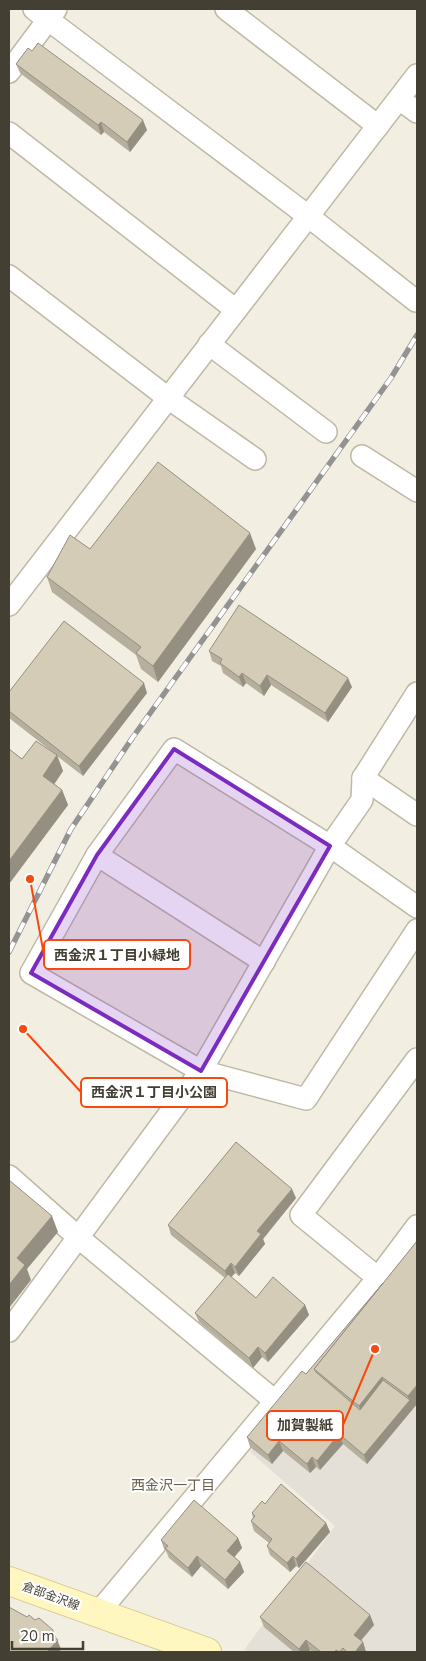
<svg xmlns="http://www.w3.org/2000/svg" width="426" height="1661" viewBox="0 0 426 1661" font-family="'Nunito Sans','Noto Sans JP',sans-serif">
<rect width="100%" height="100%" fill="#f2efe2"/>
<path fill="#e4e0d8" d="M417 1246V1652H250L244 1650 335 1526 250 1452Z"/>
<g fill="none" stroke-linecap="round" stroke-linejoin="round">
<g stroke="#beb8a5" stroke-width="24">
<g id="street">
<path d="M34 9 308 216 416 301"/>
<path d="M226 9 378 126"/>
<path d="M9 72 56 9"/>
<path d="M399 99 417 112"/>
<path d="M9 133 236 310"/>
<path d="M9 276 168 398 255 459"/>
<path d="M209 344 326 432"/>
<path d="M362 456 417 491"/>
<path d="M9 605 417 75"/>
<path d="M363 778 417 815"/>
<path d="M97 855 264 962"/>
<path d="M417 907 330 846 174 749 97 855 31 973 201 1071 306 1099 417 930"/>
<path d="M9 1176 79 1238 275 1401"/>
<path d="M378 1278 301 1215 417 1059"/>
<path d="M9 1331 201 1071 330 846 362 800 363 778 417 693"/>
<path d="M98 1613 378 1278 417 1226"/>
</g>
</g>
<g stroke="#d4c98f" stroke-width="30">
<path id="secondary" d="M9 1581 207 1652"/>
</g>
<use href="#street" stroke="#fff" stroke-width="21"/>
<use href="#secondary" stroke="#fff6c0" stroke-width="28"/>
<g stroke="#939393" stroke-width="5.5">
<path id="rail" d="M9 952 71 829 133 737 391 378 417 335"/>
</g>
<use href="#rail" stroke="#fff" stroke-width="4" stroke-dasharray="11" stroke-linecap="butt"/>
</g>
<g fill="#b6af9d">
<path d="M32 51 147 130 130 152 104 132 101 135 20 73 16 64Z"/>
<path d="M90 549H256L158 682 141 669 136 655 52 592 47 577Z"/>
<path d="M209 651 352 687 328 722 271 685 264 696 246 683 243 687 223 673 221 666 212 661Z"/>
<path d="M9 692 147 693 83 776 57 756 63 771 54 784 62 790 68 805 9 884V749L22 759 54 753 9 718Z"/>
<path d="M296 1198 263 1239 265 1244 239 1276 235 1273 231 1277 256 1298 305 1305 309 1315 268 1362 262 1357 253 1368 199 1322 195 1313 225 1278 171 1235 168 1225Z"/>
<path d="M417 1241V1404L367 1464 343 1444 320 1470 316 1467 310 1473 283 1451 272 1464 250 1447 247 1437 306 1374 383 1283Z"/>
<path d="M265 1504 326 1523 330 1532 299 1568 296 1566 290 1572 270 1555 267 1546 269 1543 254 1531 251 1521 253 1518 252 1513Z"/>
<path d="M238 1538 242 1548 234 1557 240 1562 244 1572 228 1589 201 1566 192 1577 169 1558 166 1551 164 1549 161 1540Z"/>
<path d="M370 1615 374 1625 361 1640 363 1642 366 1652H313L310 1650 308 1652H294L264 1627 260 1617Z"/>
</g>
<g fill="#948f80">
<path d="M143 120 147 130 130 152 127 142Z"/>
<path d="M101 122 104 132 101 135 98 125Z"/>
<path d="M250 533 256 549 158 682 153 666Z"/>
<path d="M242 673 246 683 243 687 239 677Z"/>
<path d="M267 675 271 685 264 696 260 686Z"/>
<path d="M348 678 352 687 328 722 325 713Z"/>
<path d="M144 683 147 693 83 776 79 766Z"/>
<path d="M57 755 63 771 49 792 43 776Z"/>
<path d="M62 790 68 805 9 884V861Z"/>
<path d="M292 1189 296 1198 263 1239 265 1244 239 1276 235 1267 257 1231Z"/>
<path d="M52 1216 58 1232 27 1269 31 1280 9 1308V1285L17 1258Z"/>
<path d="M231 1263 235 1273 228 1281 225 1271Z"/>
<path d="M305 1305 309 1315 268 1362 265 1353Z"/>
<path d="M258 1347 262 1357 253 1368 249 1358Z"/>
<path d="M382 1377 387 1390 364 1419 359 1406Z"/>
<path d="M417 1385V1404L367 1464 364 1455 409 1400 408 1396Z"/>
<path d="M339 1434 343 1444 320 1470 317 1461Z"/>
<path d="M279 1441 283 1451 272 1464 268 1455Z"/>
<path d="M312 1457 316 1467 310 1473 307 1464Z"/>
<path d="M326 1523 330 1532 299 1568 296 1559Z"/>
<path d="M238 1538 242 1548 231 1561 227 1551Z"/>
<path d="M197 1556 201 1566 192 1577 188 1568Z"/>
<path d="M293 1556 296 1566 290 1572 287 1563Z"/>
<path d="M240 1562 244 1572 228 1589 225 1580Z"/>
<path d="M370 1615 374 1625 358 1644 354 1635Z"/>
<path d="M53 1630 61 1649 59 1652H47Z"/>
<path d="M306 1640 310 1650 308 1652H300L299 1649Z"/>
<path d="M363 1642 366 1652H355Z"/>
</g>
<g fill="#d4ccb7" stroke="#948f80">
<path d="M38 43 143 120 127 142 101 122 98 125 16 64 28 48 32 51Z"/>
<path d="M158 462 250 533 153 666 136 653 141 647 47 577 70 535 90 549Z"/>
<path d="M239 605 348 678 325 713 267 675 260 686 242 673 239 677 220 663 222 659 209 651Z"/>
<path d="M64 621 144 683 79 766 9 711V692Z"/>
<path d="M36 741 57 755 43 776 62 790 9 861V749L22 759Z"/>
<path d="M236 1142 292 1189 257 1231 261 1234 235 1267 231 1263 225 1271 168 1225Z"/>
<path d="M9 1180 52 1216 17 1258 25 1265 9 1285Z"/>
<path d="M417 1241V1385L408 1396 382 1377 359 1406 314 1369Z"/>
<path d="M228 1274 256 1298 273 1277 305 1305 265 1353 258 1347 249 1358 195 1313Z"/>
<path d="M383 1283 314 1369 316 1372 360 1410 383 1380 410 1400 364 1455 339 1434 317 1461 312 1457 307 1464 279 1441 268 1455 247 1437 302 1371 306 1374Z"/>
<path d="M281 1484 326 1523 296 1559 293 1556 287 1563 267 1546 272 1539 251 1521 255 1516 252 1513 262 1501 265 1504Z"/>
<path d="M194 1500 238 1538 227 1551 240 1562 225 1580 197 1556 188 1568 165 1548 168 1546 161 1540Z"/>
<path d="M306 1562 370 1615 354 1635 363 1642 355 1652H347L343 1648 339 1652 336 1650 335 1652H321L306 1640 299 1649 260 1617Z"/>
<path d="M9 1607 27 1617 29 1615 35 1620 39 1618 53 1630 52 1635 58 1640 47 1652H9Z"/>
</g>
<path fill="#7b2cbf" fill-opacity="0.2" stroke="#7b2cbf" stroke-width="4" stroke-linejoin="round" d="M174 749 330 846 201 1071 31 973 97 855Z"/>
<g text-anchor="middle" stroke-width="4" stroke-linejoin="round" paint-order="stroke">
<g font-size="12" fill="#443f33" stroke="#fff">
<text transform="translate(51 1596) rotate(20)" y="4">倉部金沢線</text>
</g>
<g font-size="14" fill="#675e49" stroke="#fff">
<text x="173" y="1490">西金沢一丁目</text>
</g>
</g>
<path fill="none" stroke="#f6480f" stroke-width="2" d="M30 879L44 955M23 1029L81 1092M375 1349L343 1425"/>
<g fill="#f6480f" stroke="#fff" stroke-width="2">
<circle cx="30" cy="879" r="5"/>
<circle cx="23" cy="1029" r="5"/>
<circle cx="375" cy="1349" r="5"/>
</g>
<g fill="#fff" stroke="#f6480f" stroke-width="2">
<rect x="44" y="940" width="146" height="29" rx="5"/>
<rect x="81" y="1078" width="146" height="29" rx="5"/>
<rect x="267" y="1411" width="76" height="29" rx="5"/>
</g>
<g font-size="14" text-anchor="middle" font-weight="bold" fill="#443f33">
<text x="117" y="960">西金沢１丁目小緑地</text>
<text x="154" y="1097">西金沢１丁目小公園</text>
<text x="305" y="1430">加賀製紙</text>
</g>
<rect width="426" height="1661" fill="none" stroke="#443f33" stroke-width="20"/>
<path d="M12 1641v8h71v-8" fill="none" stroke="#443f33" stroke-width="2.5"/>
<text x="20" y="1641" font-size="15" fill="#443f33" stroke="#ffffff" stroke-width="4" paint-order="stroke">20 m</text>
</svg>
